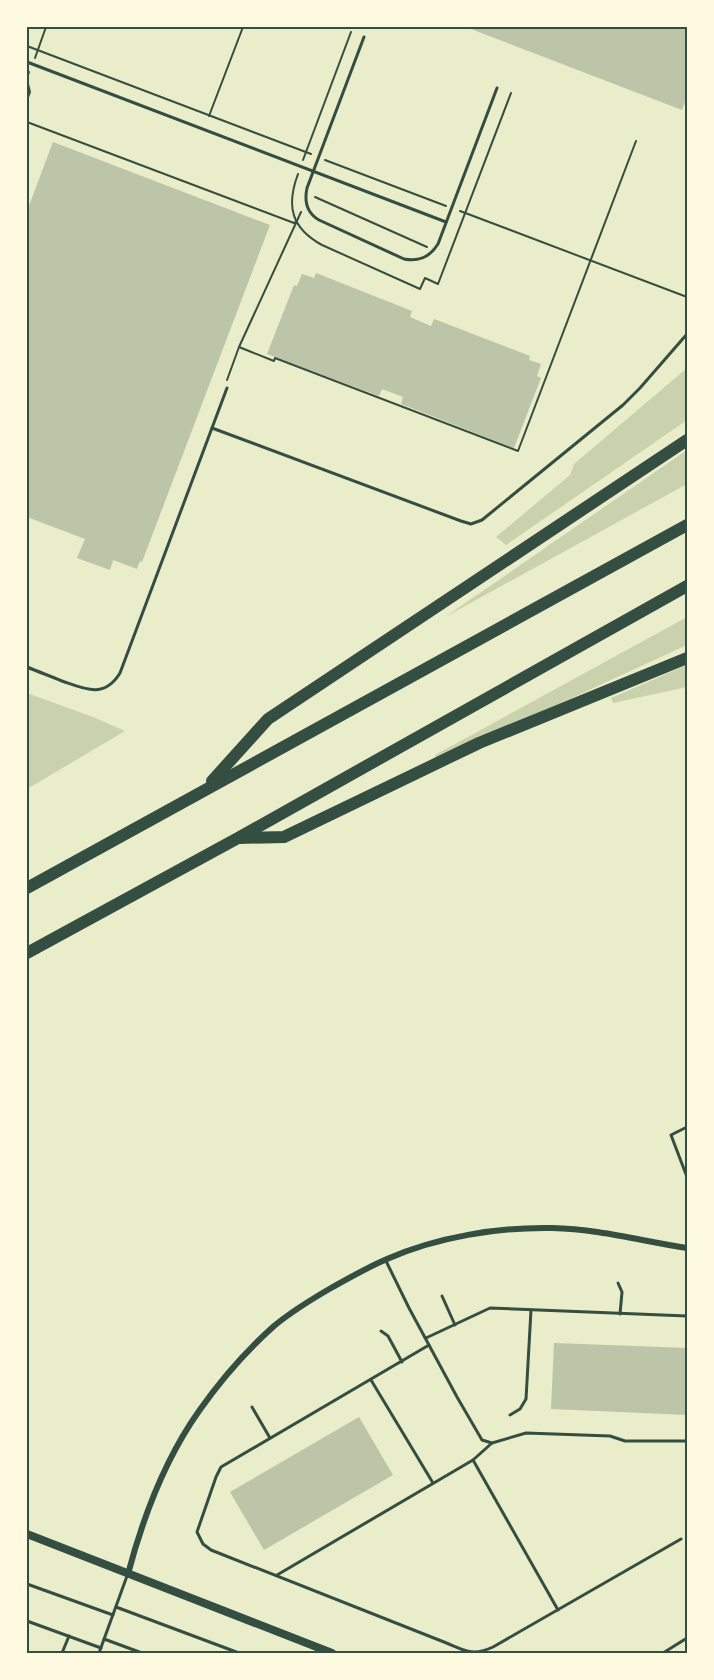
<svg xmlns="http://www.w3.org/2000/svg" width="714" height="1680" viewBox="0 0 714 1680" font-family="Arial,sans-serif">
<rect width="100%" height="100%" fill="#e9edc9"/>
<g fill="#cad2ad">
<path d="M687 368V420L506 545 496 537 570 475 574 464Z"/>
<path d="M687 450V484L445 617Z"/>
<path d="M687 617V645L437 760 435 755Z"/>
<path d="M687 665V687L613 703 611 698Z"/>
<path d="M27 693 93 717 125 731 27 789Z"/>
</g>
<g fill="#bcc5a7">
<path d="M466 27H687V97L682 110Z"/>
<path d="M53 142 270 225 142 562 140 561 137 569 113 560 110 570 77 558 85 539 27 517V211Z"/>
<path d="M316 273 412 311 410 317 431 326 434 319 530 356 529 360 541 364 537 376 541 378 514 448 401 404 403 397 382 389 379 396 267 354 294 285 297 286 302 274 314 278Z"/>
<path d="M554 1343 687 1348V1415L551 1409Z"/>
<path d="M359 1417 393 1475 264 1550 230 1492Z"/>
</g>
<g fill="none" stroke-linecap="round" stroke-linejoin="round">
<g stroke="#344e41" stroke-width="2">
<path d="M27 46 311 154"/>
<path d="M35 58 46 27"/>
<path d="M27 78 29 72"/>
<path d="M27 80 30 92 27 100"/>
<path d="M209 116 243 27"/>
<path d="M27 122 294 223 296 222"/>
<path d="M303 160 351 32"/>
<path d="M325 160 446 206"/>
<path d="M298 174C286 206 291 228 322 245L420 289 425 278 438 284 511 93"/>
<path d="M315 197 427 247"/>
<path d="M460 211 687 297"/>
<path d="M239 347 274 361 275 358 518 451 636 141"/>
<path d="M227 380 239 347 301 212"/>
</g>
<g stroke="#344e41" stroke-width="3">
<path d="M364 37 307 188C304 202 307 213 319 220L404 259C419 262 430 257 438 244L497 88"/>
<path d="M27 62 446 222"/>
<path d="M212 428 461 521 471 524 482 520 623 405 640 388 687 334"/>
<path d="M27 667C39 672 50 676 62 681 85 689 104 699 120 673L227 388"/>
<path d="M687 1127 671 1135 687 1177"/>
<path d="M386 1261 409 1308 457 1397 482 1440 492 1443 526 1433 610 1436 625 1441H687"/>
<path d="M618 1283 622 1292 620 1314"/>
<path d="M442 1296 455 1325"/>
<path d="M381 1331 388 1336 402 1362"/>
<path d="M426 1338 490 1308 687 1316"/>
<path d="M429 1345 221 1467 216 1477 197 1532 203 1544 211 1550 444 1642C464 1650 472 1657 493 1647L681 1539"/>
<path d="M371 1380 433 1483"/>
<path d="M252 1407 270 1438"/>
<path d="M510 1415 520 1409 526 1399 531 1310"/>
<path d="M473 1460 558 1610"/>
<path d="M277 1575 473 1460 492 1443"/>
<path d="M27 1584 113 1615"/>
<path d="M116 1607 239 1653"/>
<path d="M27 1621 101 1648"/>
<path d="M104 1639 142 1653"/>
<path d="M62 1653 69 1636"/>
<path d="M99 1653 127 1576"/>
<path d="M663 1653 687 1638"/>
</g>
<path stroke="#344e41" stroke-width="6" d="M128 1574C143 1517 165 1459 199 1411 220 1381 246 1351 274 1326 291 1312 312 1299 331 1288 349 1278 368 1267 387 1259 437 1237 498 1227 552 1228 598 1229 642 1241 687 1248"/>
<path stroke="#344e41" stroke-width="8" d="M27 1534 332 1653"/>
<g stroke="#344e41" stroke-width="12">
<path d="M212 781 268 719 687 440"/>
<path d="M239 838 284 837 479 743 687 658"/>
<path d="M27 888C246 766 467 647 687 525"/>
<path d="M27 953 238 838 687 586"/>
</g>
</g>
<rect width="714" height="1680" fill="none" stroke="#fefae0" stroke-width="57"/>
<rect x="28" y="28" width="658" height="1624" fill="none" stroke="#344e41" stroke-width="2"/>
</svg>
